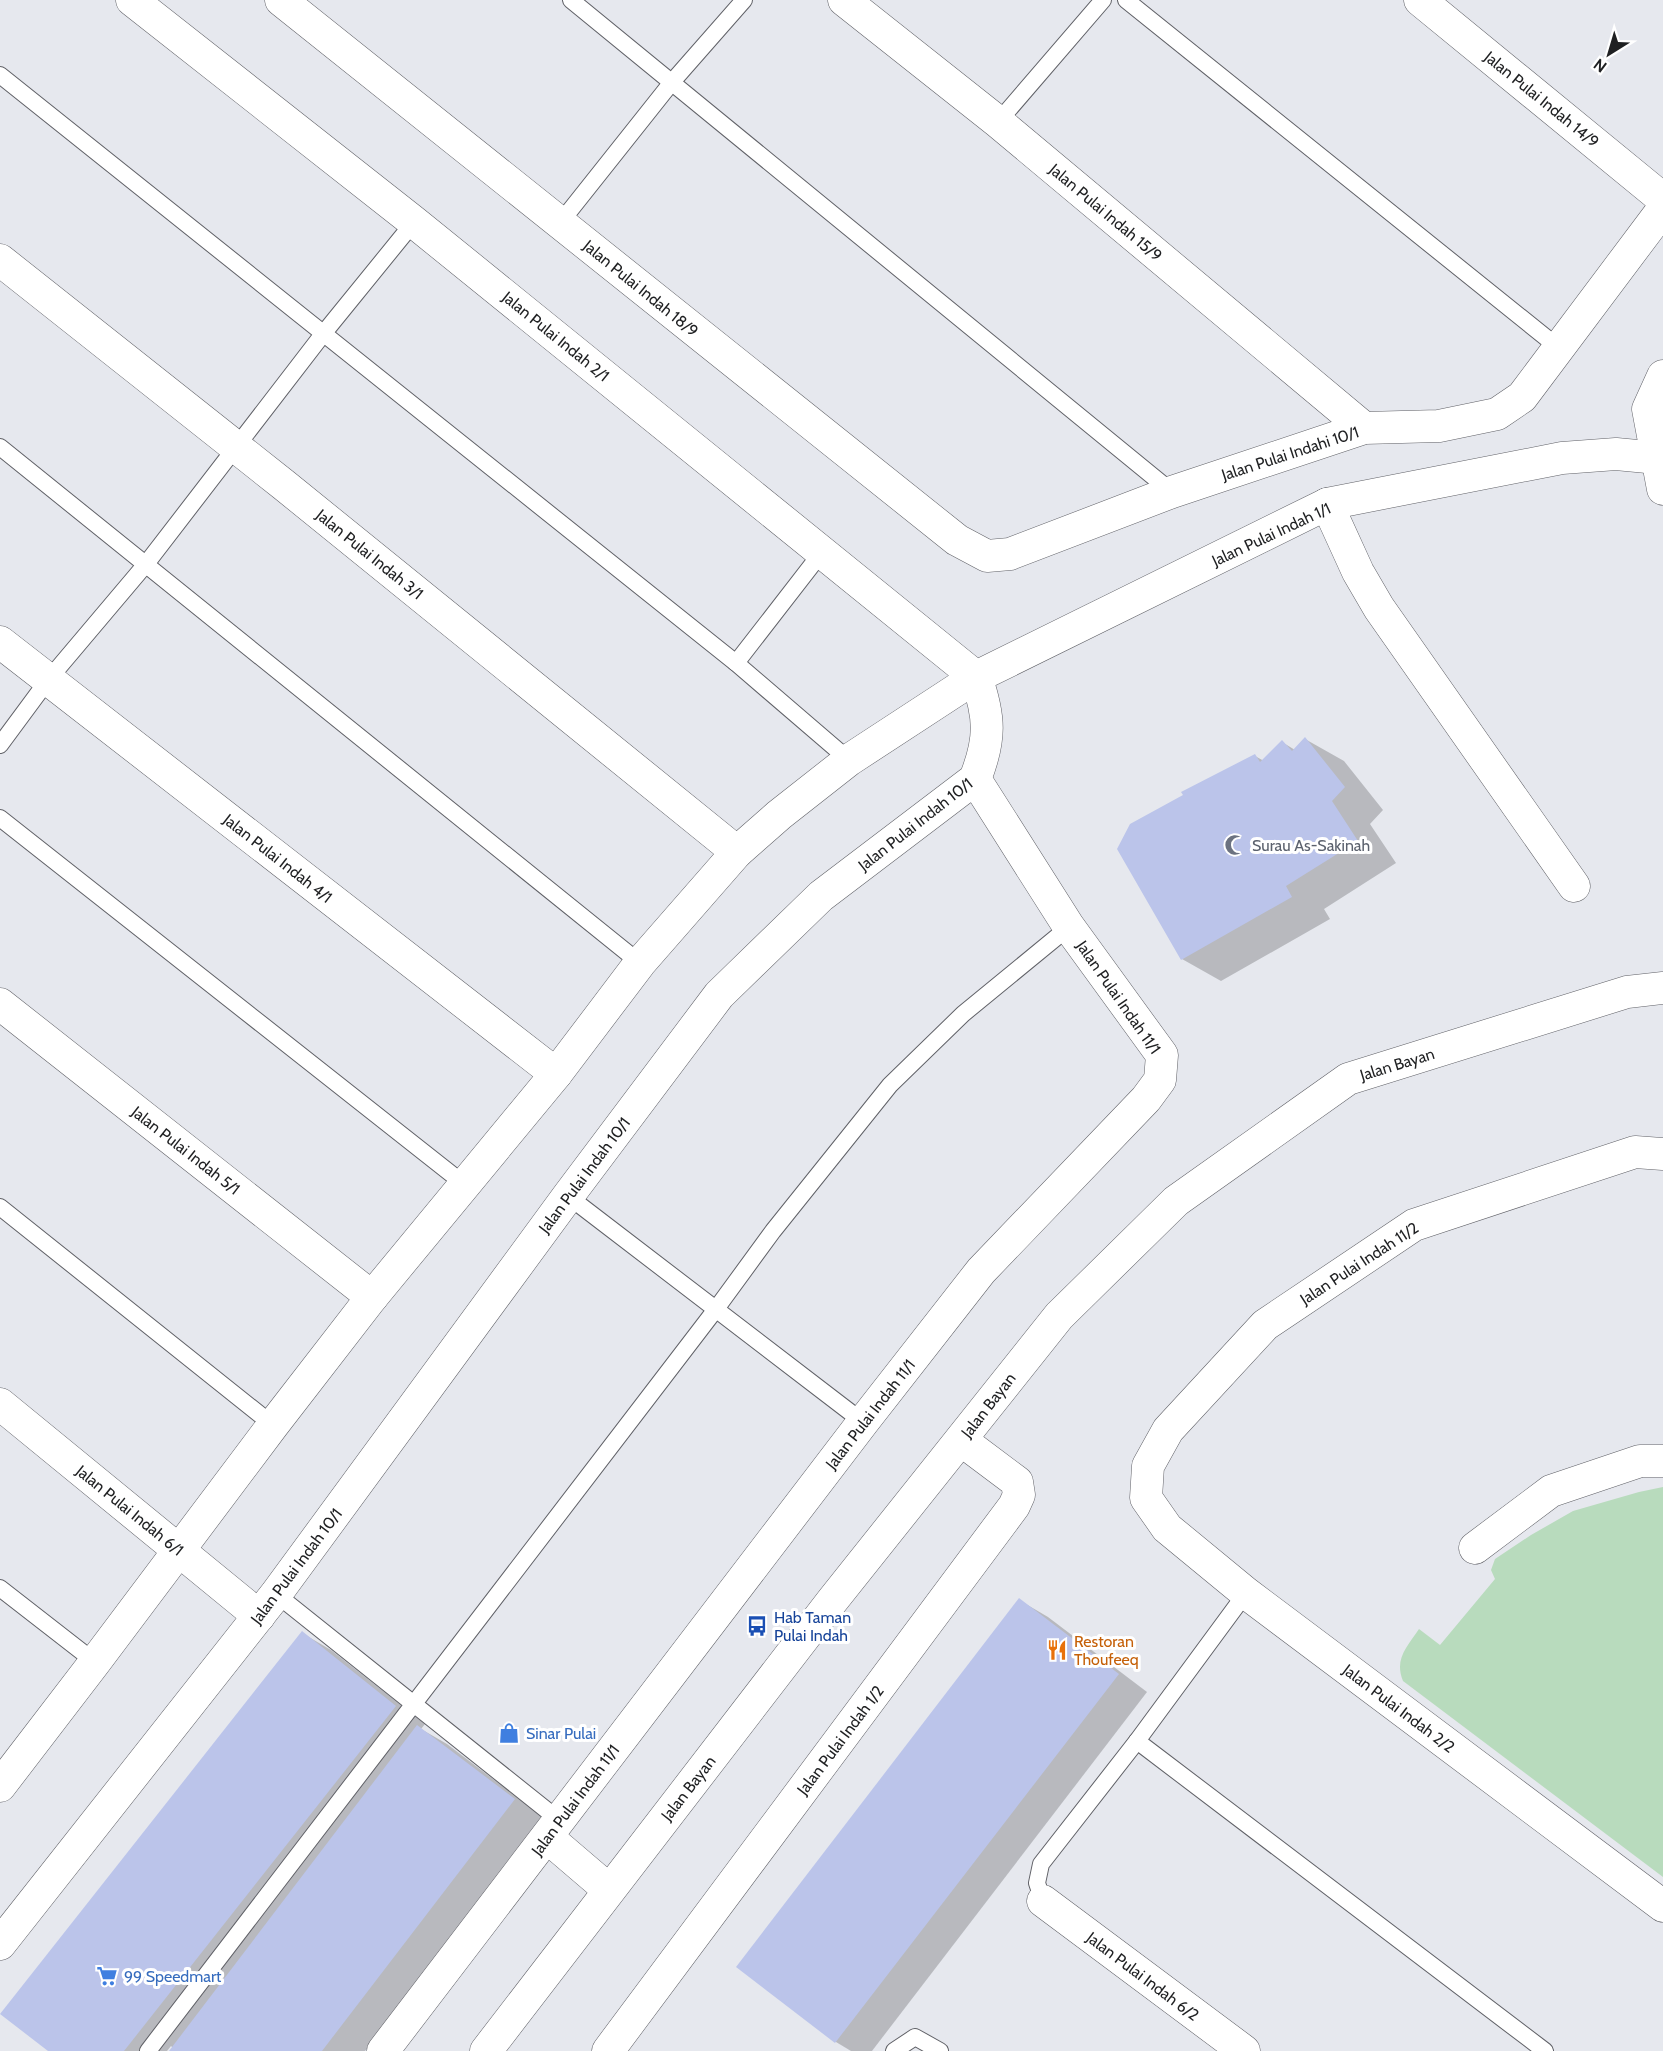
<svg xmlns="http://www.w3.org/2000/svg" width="1663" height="2051" viewBox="0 0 1663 2051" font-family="Cabin,sans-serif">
<rect width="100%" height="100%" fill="#e6e8ee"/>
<path fill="#b8dbbd" d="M1663 1487V1877L1403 1681C1394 1659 1407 1647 1419 1629L1440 1645 1495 1579 1491 1570 1495 1559 1531 1535 1573 1511 1639 1492Z"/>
<g fill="#0003">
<path d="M1305 739 1344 761 1383 810 1370 824 1396 863 1324 909 1330 919 1221 981 1182 959 1255 756 1264 761 1282 742 1295 750Z"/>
<path d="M1019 1600 1048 1617 1147 1692 872 2051H851L836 2042 738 1966Z"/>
<path d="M302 1633 331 1650 425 1724 421 1729 447 1744 543 1817 365 2051H171L173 2048 171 2046 167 2051H50Z"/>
</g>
<g fill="#bbc4ea">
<path d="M1305 737 1345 787 1332 801 1358 841 1286 886 1292 897 1181 960 1117 849 1130 824 1183 795 1181 792 1255 754 1260 762 1282 740 1292 751Z"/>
<path d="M1019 1598 1119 1674 835 2043 736 1967Z"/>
<path d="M302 1631 396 1706 124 2051H48L0 2014Z"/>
<path d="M417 1725 515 1799 322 2051H169Z"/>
</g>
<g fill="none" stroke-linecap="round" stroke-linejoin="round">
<g stroke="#606167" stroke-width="18">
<g id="service">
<path d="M571 0 1172 492"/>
<path d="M1126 0 1559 348"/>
<path d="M0 75 736 663 849 760"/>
<path d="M998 122 1103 0"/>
<path d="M560 223 672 82 744 0"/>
<path d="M0 447 640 963"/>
<path d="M736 663 822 552"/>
<path d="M0 745 48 680 146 564 323 334 414 222"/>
<path d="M0 818 464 1184"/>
<path d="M568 1196 863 1422"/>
<path d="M0 1207 273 1425"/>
<path d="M0 1588 95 1662"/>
<path d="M276 1594 559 1820"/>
<path d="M1137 1741 1545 2051"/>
<path d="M1043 1901 1037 1883 1041 1864 1137 1741 1246 1593"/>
<path d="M148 2051 716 1309 773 1231 890 1085 963 1014 1069 927"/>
<path d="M894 2051 915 2037 940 2051"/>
</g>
</g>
<g stroke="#606167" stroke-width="33">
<g id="minor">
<path d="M132 0 414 222 976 677"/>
<path d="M281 0 957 540 987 556 1010 554 1172 492 1364 428 1439 426 1497 414 1522 397 1663 209"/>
<path d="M844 0 998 122 1364 428"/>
<path d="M1420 0 1663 199"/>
<path d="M0 260 284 485 737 852"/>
<path d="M1663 376 1648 409 1663 489"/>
<path d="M1327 504 1358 572 1379 608 1574 886"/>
<path d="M0 642 556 1074"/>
<path d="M0 1004 372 1297"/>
<path d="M1663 1154 1635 1152 1414 1225 1265 1325 1168 1430 1148 1466 1146 1498 1167 1528 1246 1593 1663 1906"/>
<path d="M0 1404 259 1616"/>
<path d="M1475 1548 1551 1491 1640 1461H1663"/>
<path d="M0 1786 95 1662 273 1425 372 1297 556 1074 640 963 737 852 779 815 849 760 976 677 1327 504 1562 458 1616 454 1658 458"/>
<path d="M547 1837 609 1890"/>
<path d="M1043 1901 1244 2051"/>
<path d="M0 1944 276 1594 568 1196 719 995 821 896 975 779C991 739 990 717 976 677"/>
<path d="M383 2051 863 1422 981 1271 1146 1099 1160 1080 1162 1055 1069 927 975 779"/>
<path d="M486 2051 832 1601 1059 1316 1176 1201 1348 1079 1627 992 1663 988"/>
<path d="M608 2051 1014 1506 1019 1495 1017 1482 961 1440"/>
</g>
</g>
<use href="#service" stroke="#fff" stroke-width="16"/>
<use href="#minor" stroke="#fff" stroke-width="32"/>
</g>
<defs>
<g id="mosque-bare" transform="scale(1.62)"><path d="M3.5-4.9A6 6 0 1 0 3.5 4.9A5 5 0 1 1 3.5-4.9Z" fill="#6b7280" stroke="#fff" stroke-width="2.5" paint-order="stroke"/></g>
<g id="bus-bare" transform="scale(1.62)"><path d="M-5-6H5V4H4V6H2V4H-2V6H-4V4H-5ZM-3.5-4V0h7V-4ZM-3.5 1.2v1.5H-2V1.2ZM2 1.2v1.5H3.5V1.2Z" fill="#1a4fb4" stroke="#fff" stroke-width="2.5" paint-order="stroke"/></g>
<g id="restaurant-bare" transform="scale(1.62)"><path d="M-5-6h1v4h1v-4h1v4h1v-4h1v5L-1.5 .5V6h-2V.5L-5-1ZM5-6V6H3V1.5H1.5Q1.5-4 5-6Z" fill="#e8710a" stroke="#fff" stroke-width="2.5" paint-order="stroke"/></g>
<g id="shop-bare" transform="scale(1.62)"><path d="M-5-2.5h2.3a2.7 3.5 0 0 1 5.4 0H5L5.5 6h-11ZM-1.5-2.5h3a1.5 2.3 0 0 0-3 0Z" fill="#3f7fe0" stroke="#fff" stroke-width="2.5" paint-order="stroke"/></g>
<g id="supermarket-bare" transform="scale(1.62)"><path d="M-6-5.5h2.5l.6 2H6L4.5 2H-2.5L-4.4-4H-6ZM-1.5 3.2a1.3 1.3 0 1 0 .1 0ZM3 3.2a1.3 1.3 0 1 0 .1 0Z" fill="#3f7fe0" stroke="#fff" stroke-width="2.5" paint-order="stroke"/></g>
</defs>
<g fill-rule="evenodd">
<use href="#mosque-bare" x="1235" y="845"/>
<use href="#bus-bare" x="757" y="1626"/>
<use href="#restaurant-bare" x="1057" y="1650"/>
<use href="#shop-bare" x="509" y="1733"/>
<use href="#supermarket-bare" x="107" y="1976"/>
</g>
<g text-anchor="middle" stroke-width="6" stroke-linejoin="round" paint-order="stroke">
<g font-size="16" fill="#1f2022" stroke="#fff">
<text transform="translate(1542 99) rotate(39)" y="6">Jalan Pulai Indah 14/9</text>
<text transform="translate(1106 212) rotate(40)" y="6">Jalan Pulai Indah 15/9</text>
<text transform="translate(641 288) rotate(39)" y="6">Jalan Pulai Indah 18/9</text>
<text transform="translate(556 336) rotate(39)" y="6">Jalan Pulai Indah 2/1</text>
<text transform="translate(1290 453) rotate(-18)" y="6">Jalan Pulai Indahi 10/1</text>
<text transform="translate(1271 534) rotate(-25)" y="6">Jalan Pulai Indah 1/1</text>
<text transform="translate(370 554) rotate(39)" y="6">Jalan Pulai Indah 3/1</text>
<text transform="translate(915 824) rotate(-38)" y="6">Jalan Pulai Indah 10/1</text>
<text transform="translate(278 858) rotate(38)" y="6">Jalan Pulai Indah 4/1</text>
<text transform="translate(1119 997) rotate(55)" y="6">Jalan Pulai Indah 11/1</text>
<text transform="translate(1397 1064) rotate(-17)" y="6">Jalan Bayan</text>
<text transform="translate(186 1150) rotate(38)" y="6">Jalan Pulai Indah 5/1</text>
<text transform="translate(584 1175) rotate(-53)" y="6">Jalan Pulai Indah 10/1</text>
<text transform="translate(1359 1263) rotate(-33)" y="6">Jalan Pulai Indah 11/2</text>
<text transform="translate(988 1405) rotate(-52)" y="6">Jalan Bayan</text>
<text transform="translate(870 1414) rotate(-52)" y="6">Jalan Pulai Indah 11/1</text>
<text transform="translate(130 1510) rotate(39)" y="6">Jalan Pulai Indah 6/1</text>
<text transform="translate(296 1566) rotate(-53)" y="6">Jalan Pulai Indah 10/1</text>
<text transform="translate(1399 1708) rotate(37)" y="6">Jalan Pulai Indah 2/2</text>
<text transform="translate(840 1740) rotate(-53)" y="6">Jalan Pulai Indah 1/2</text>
<text transform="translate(688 1788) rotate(-52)" y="6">Jalan Bayan</text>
<text transform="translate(575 1800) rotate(-53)" y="6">Jalan Pulai Indah 11/1</text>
<text transform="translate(1143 1976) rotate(37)" y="6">Jalan Pulai Indah 6/2</text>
</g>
<g font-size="16" fill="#5b616d" stroke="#fff" text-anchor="start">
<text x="1252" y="851">Surau As-Sakinah</text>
</g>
<g font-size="16" fill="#164399" stroke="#fff" text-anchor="start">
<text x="774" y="1623">Hab Taman<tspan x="774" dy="18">Pulai Indah</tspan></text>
</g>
<g font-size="16" fill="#c56008" stroke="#fff" text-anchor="start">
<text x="1074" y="1647">Restoran<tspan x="1074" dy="18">Thoufeeq</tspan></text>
</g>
<g font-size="16" fill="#366cbe" stroke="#fff" text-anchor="start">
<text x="526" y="1739">Sinar Pulai</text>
<text x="124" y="1982">99 Speedmart</text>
</g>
</g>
<g transform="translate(1609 54) rotate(217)" stroke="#ffffff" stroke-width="4.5" paint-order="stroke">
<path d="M0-4.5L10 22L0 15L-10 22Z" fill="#1f2022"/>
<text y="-9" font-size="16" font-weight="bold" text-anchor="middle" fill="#1f2022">N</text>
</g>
</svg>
